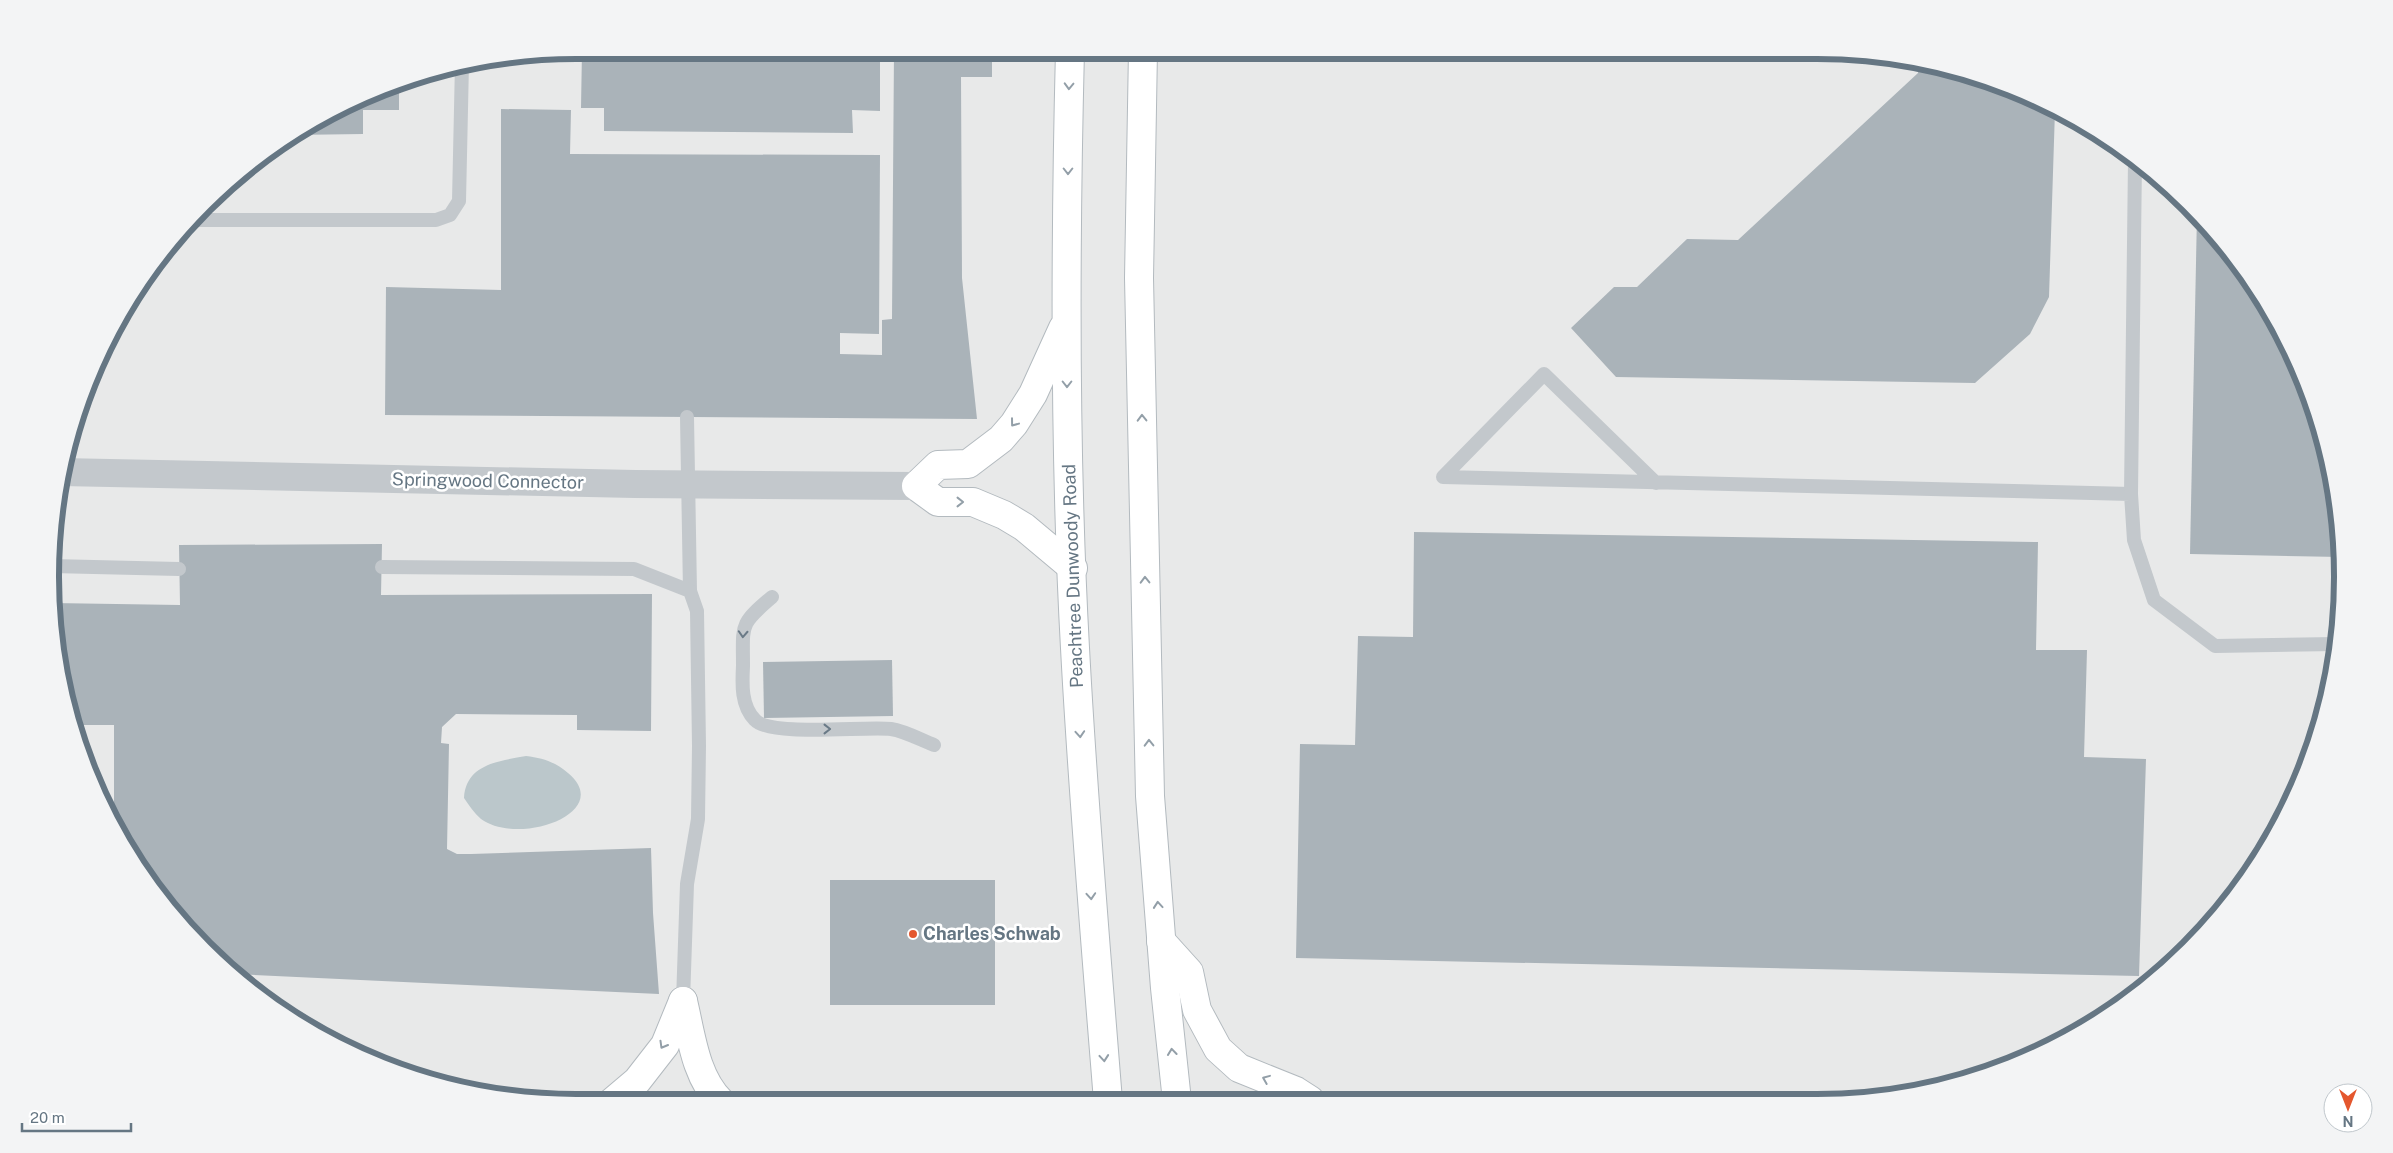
<svg xmlns="http://www.w3.org/2000/svg" width="2393" height="1153" viewBox="0 0 2393 1153" font-family="'Public Sans',sans-serif">
<rect width="100%" height="100%" fill="#fafaf8"/>
<path fill="#e8e9e9" d="M577 50H1817L1919 60 2018 90 2109 139 2189 204 2254 284 2303 375 2333 474 2343 577 2333 679 2303 778 2234 897 2137 994 2018 1063 1885 1098 576 1103 474 1093 375 1063 284 1014 204 949 159 897 104 810 78 745 55 646 50 576 60 474 90 375 139 284 181 229 256 159 313 120 407 78 474 60Z"/>
<path fill="#bbc7cb" d="M526 756C543 758 555 762 568 773 615 812 520 847 481 819 474 813 469 805 464 798 466 764 499 761 526 756Z"/>
<g fill="#aab3b9">
<path d="M582 50H880V111L852 110 853 133 604 131V108H581Z"/>
<path d="M894 50H992V77H961L962 278 977 419 385 415 386 287 501 290V109L571 110 570 154 880 155 879 334 840 333V354L882 355V320L892 319Z"/>
<path d="M1918 60 2018 90 2055 110 2049 297 2030 334 1975 383 1616 377 1571 328 1614 287H1637L1687 239 1738 240 1918 73Z"/>
<path d="M399 82V110H363V134L292 135 314 120Z"/>
<path d="M2197 214 2254 284 2303 375 2333 474 2341 557 2190 554Z"/>
<path d="M1414 532 2038 542 2036 650H2087L2084 757 2146 759 2139 976 1296 958 1300 744 1355 745 1358 636 1413 637Z"/>
<path d="M382 544 381 595 652 594 651 731 577 730V715L456 714 442 727 441 743 449 744 447 849 457 854H471L651 848 653 913 659 994 235 974 204 949 159 897 114 825V725H73L55 646 52 603 180 605 179 545Z"/>
<path d="M892 660 893 716 764 718 763 662Z"/>
<rect x="830" y="880" width="165" height="125"/>
</g>
<g fill="none" stroke-linecap="round" stroke-linejoin="round">
<g stroke="#b3babf" stroke-width="30">
<g id="secondary">
<path d="M1070 50C1065 249 1064 449 1075 648 1083 799 1096 950 1108 1101"/>
<path d="M1143 50 1139 278 1150 796 1165 988 1177 1101"/>
<path d="M1063 328 1033 394 1014 424 1001 439 968 464 938 465 916 486 938 502H973L1004 515 1024 527 1073 568"/>
<path d="M1161 941 1189 972 1197 1010 1218 1049 1239 1068 1296 1091 1310 1100"/>
<path d="M683 1001C691 1034 695 1077 721 1102"/>
<path d="M611 1103 637 1081 665 1045 683 1001"/>
</g>
</g>
<g stroke="#c3c8cc" stroke-width="14">
<path d="M190 220H436L450 215 459 201 462 63"/>
<path d="M687 417 690 591"/>
<path d="M1656 483 1544 374 1443 477C1672 483 1902 488 2131 494L2134 540 2154 600 2215 646 2336 644"/>
<path d="M2131 494 2135 160"/>
<path d="M51 566 179 569"/>
<path d="M382 567 634 569 690 591 697 611 699 746 698 819 687 884 683 1001"/>
<path d="M50 573 54 603"/>
<path d="M772 597C739 625 743 624 743 666 742 684 741 706 755 720 771 737 865 726 891 729 905 731 921 740 934 745"/>
</g>
<path stroke="#c3c8cc" stroke-width="28" d="M61 472 635 484 916 486"/>
<use href="#secondary" stroke="#fff" stroke-width="28"/>
</g>
<defs><path id="oneway-chevron" d="M-2-3.5L2.5 0L-2 3.5" fill="none" stroke-width="1.6" stroke-linecap="round" stroke-linejoin="round" transform="scale(1.25)"/></defs>
<g stroke="#939fa8">
<use href="#oneway-chevron" transform="translate(1069 86) rotate(92)"/>
<use href="#oneway-chevron" transform="translate(1068 171) rotate(90)"/>
<use href="#oneway-chevron" transform="translate(1067 384) rotate(90)"/>
<use href="#oneway-chevron" transform="translate(1142 418) rotate(-91)"/>
<use href="#oneway-chevron" transform="translate(1014 423) rotate(127)"/>
<use href="#oneway-chevron" transform="translate(960 502)"/>
<use href="#oneway-chevron" transform="translate(1145 580) rotate(-91)"/>
<use href="#oneway-chevron" transform="translate(1080 734) rotate(86)"/>
<use href="#oneway-chevron" transform="translate(1149 743) rotate(-91)"/>
<use href="#oneway-chevron" transform="translate(1091 896) rotate(86)"/>
<use href="#oneway-chevron" transform="translate(1158 905) rotate(-95)"/>
<use href="#oneway-chevron" transform="translate(663 1045) rotate(120)"/>
<use href="#oneway-chevron" transform="translate(1172 1052) rotate(-96)"/>
<use href="#oneway-chevron" transform="translate(1104 1058) rotate(85)"/>
<use href="#oneway-chevron" transform="translate(1266 1079) rotate(-158)"/>
</g>
<g stroke="#6a7a87">
<use href="#oneway-chevron" transform="translate(743 634) rotate(93)"/>
<use href="#oneway-chevron" transform="translate(827 729)"/>
</g>
<circle fill="#e4572e" stroke="#fff" stroke-width="2" cx="913" cy="934" r="5"/>
<g text-anchor="middle" stroke-width="5" stroke-linejoin="round" paint-order="stroke">
<g font-size="18" fill="#657683" stroke="#fff">
<text transform="translate(488 481) rotate(1)" y="6">Springwood Connector</text>
<text transform="translate(1073 576) rotate(-92)" y="6">Peachtree Dunwoody Road</text>
</g>
<g font-size="18" font-weight="bold" fill="#657683" stroke="#fff" text-anchor="start">
<text x="923" y="940">Charles Schwab</text>
</g>
</g>
<path d="M0 0H2393V1153H0ZM576 59H1817A517 517 0 0 1 2334 576V577A517 517 0 0 1 1817 1094H576A517 517 0 0 1 59 577V576A517 517 0 0 1 576 59Z" fill="#f3f4f5" fill-rule="evenodd"/>
<path fill="none" stroke="#657683" stroke-width="6" d="M576 59H1817A517 517 0 0 1 2334 576V577A517 517 0 0 1 1817 1094H576A517 517 0 0 1 59 577V576A517 517 0 0 1 576 59Z"/>
<g transform="translate(2348 1108) rotate(180)"><circle r="24" fill="#ffffff" stroke="#c1c8cd"/>
<path d="M0-4L9 19L0 12L-9 19Z" fill="#e4572e"/>
<text y="-8" font-size="14" font-weight="bold" text-anchor="middle" fill="#657683">N</text>
</g>
<path d="M22 1123v8h109v-8" fill="none" stroke="#657683" stroke-width="2.5"/>
<text x="30" y="1123" font-size="15" fill="#657683" stroke="#ffffff" stroke-width="4" paint-order="stroke">20 m</text>
</svg>
